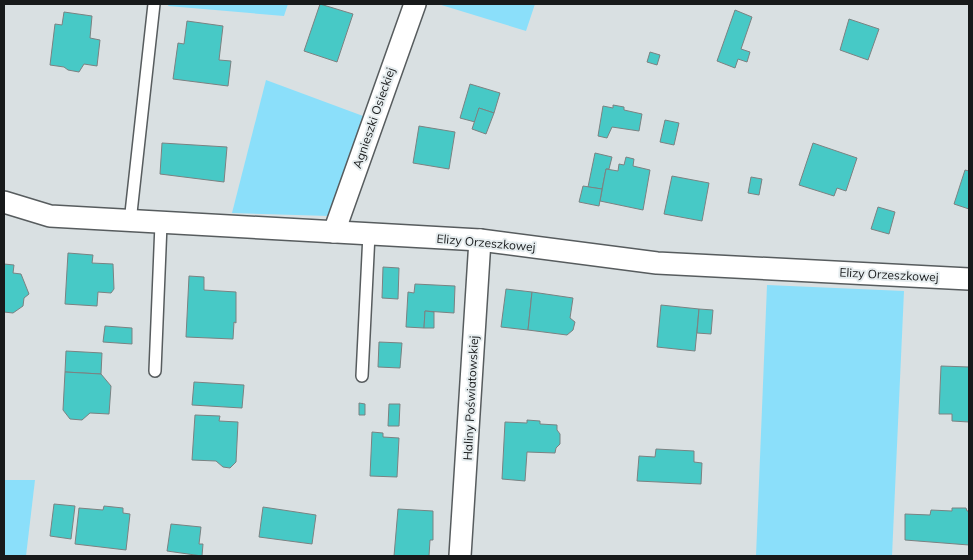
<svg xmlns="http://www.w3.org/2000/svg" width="973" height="560" viewBox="0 0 973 560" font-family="Mulish,sans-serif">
<rect width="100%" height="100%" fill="#d9e0e2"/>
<g fill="#8bdffa">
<path d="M169 4H288L284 16 168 6Z"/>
<path d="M438 4H535L526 31Z"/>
<path d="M266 80 363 116 329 216 232 213Z"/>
<path d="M767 285 904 291 892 556H756Z"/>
<path d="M4 480H35L26 556H4Z"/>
</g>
<g fill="#47c9c6" stroke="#7b8282">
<path d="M320 4 353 14 337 62 304 51Z"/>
<path d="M735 10 752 17 741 49 750 52 747 62 738 59 735 68 717 61Z"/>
<path d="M64 12 92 16 90 38 100 40 97 66 84 64 79 72 68 70 64 67 50 65 55 24 62 25Z"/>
<path d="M849 19 879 29 868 60 840 50Z"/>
<path d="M187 21 223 26 219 60 231 61 228 86 173 79 178 43 184 44Z"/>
<path d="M650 52 660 55 657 65 647 62Z"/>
<path d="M470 84 500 93 494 113 479 108 475 122 460 118Z"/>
<path d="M613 105 624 107V110L642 114 639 131 612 127 607 138 598 136 603 106 613 108Z"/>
<path d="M479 108 494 113 486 134 472 129Z"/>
<path d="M665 120 679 123 674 145 660 142Z"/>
<path d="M419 126 455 132 449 169 413 163Z"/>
<path d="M162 143 227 147 224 182 160 174Z"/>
<path d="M813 143 857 158 846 191 837 188 834 196 799 185Z"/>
<path d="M595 153 612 157 609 169H606L602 189 588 187Z"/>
<path d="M626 157 634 159 633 166 650 170 643 210 600 201 606 169 618 171 619 164 624 165Z"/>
<path d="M965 170 969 171V209L954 204Z"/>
<path d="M672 176 709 183 702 221 664 214Z"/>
<path d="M751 177 762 179 759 195 748 193Z"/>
<path d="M583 186 602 189 599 206 579 202Z"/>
<path d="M878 207 895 212 889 234 871 229Z"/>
<path d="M68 253 93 255 92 263 113 264 114 289 111 293 98 292 97 306 65 304Z"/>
<path d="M4 264 14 265 13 273 21 274 29 294 24 298 23 306 13 313 4 312Z"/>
<path d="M383 267 399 268 398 299 382 298Z"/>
<path d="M189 276 204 277V290L236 292V323L234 322 233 339 186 337Z"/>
<path d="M415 284 455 286 454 313 425 311 424 328 406 327 408 292 414 293Z"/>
<path d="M506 289 532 292 528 330 501 327Z"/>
<path d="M532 292 573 298 570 318 575 322 573 330 567 335 528 330Z"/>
<path d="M661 305 699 309 695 351 657 347Z"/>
<path d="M699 309 713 310 711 334 697 333Z"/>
<path d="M425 311 434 312V328H424Z"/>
<path d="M105 326 132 328V344L103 342Z"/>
<path d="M379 342 402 343 400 368 378 367Z"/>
<path d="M66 351 102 353 101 374 65 372Z"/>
<path d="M941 366 969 367V422L952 421V414H939Z"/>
<path d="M65 372 101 374 111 386 109 414 90 413 82 420 70 419 63 410Z"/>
<path d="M194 382 244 385 242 408 192 405Z"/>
<path d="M359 403 365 404V415H359Z"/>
<path d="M389 404H400L399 426H388Z"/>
<path d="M195 415 220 416 219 421 238 422 236 462 230 468 223 467 216 461 192 460Z"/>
<path d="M527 420 540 421V424L557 425V430L560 434V444L556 448 555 453 527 452 525 481 502 479 505 422 527 423Z"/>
<path d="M372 432 383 433V437L399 438 397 477 370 476Z"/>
<path d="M656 449 694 451V462L702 463 701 484 637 481 639 456 655 457Z"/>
<path d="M54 504 75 506 71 539 50 536Z"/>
<path d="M104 506 123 508V513L130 514 126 550 75 544 79 508 103 510Z"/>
<path d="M263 507 316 515 312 544 259 537Z"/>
<path d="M952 508H966L967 511H969V545L905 540V514L930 515 931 510 952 511Z"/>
<path d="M398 509 433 511V540H430L429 556H394Z"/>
<path d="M171 524 201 527 199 544H203L202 556 167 551Z"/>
</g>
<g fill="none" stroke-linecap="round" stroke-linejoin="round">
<g stroke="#575c5e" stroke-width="14">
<g id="lane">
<path d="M130 222 154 4"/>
<path d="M155 371 161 224"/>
<path d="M362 376 369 234"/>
</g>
</g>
<g stroke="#575c5e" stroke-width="24">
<g id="street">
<path d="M4 202 50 216 480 240 657 263 969 279"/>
<path d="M334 232 415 4"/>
<path d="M460 556 480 240"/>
</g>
</g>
<use href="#lane" stroke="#fff" stroke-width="11"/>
<use href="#street" stroke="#fff" stroke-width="21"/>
</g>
<g text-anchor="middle" stroke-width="4" stroke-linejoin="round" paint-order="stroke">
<g font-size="12" fill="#181a1b" stroke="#e6edef">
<text transform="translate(374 118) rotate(-71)" y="4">Agnieszki Osieckiej</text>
<text transform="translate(486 243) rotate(5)" y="4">Elizy Orzeszkowej</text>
<text transform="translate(889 275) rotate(3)" y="4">Elizy Orzeszkowej</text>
<text transform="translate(471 398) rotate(-87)" y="4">Haliny Poświatowskiej</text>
</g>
</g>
<rect width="973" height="560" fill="none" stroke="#181a1b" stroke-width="10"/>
</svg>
